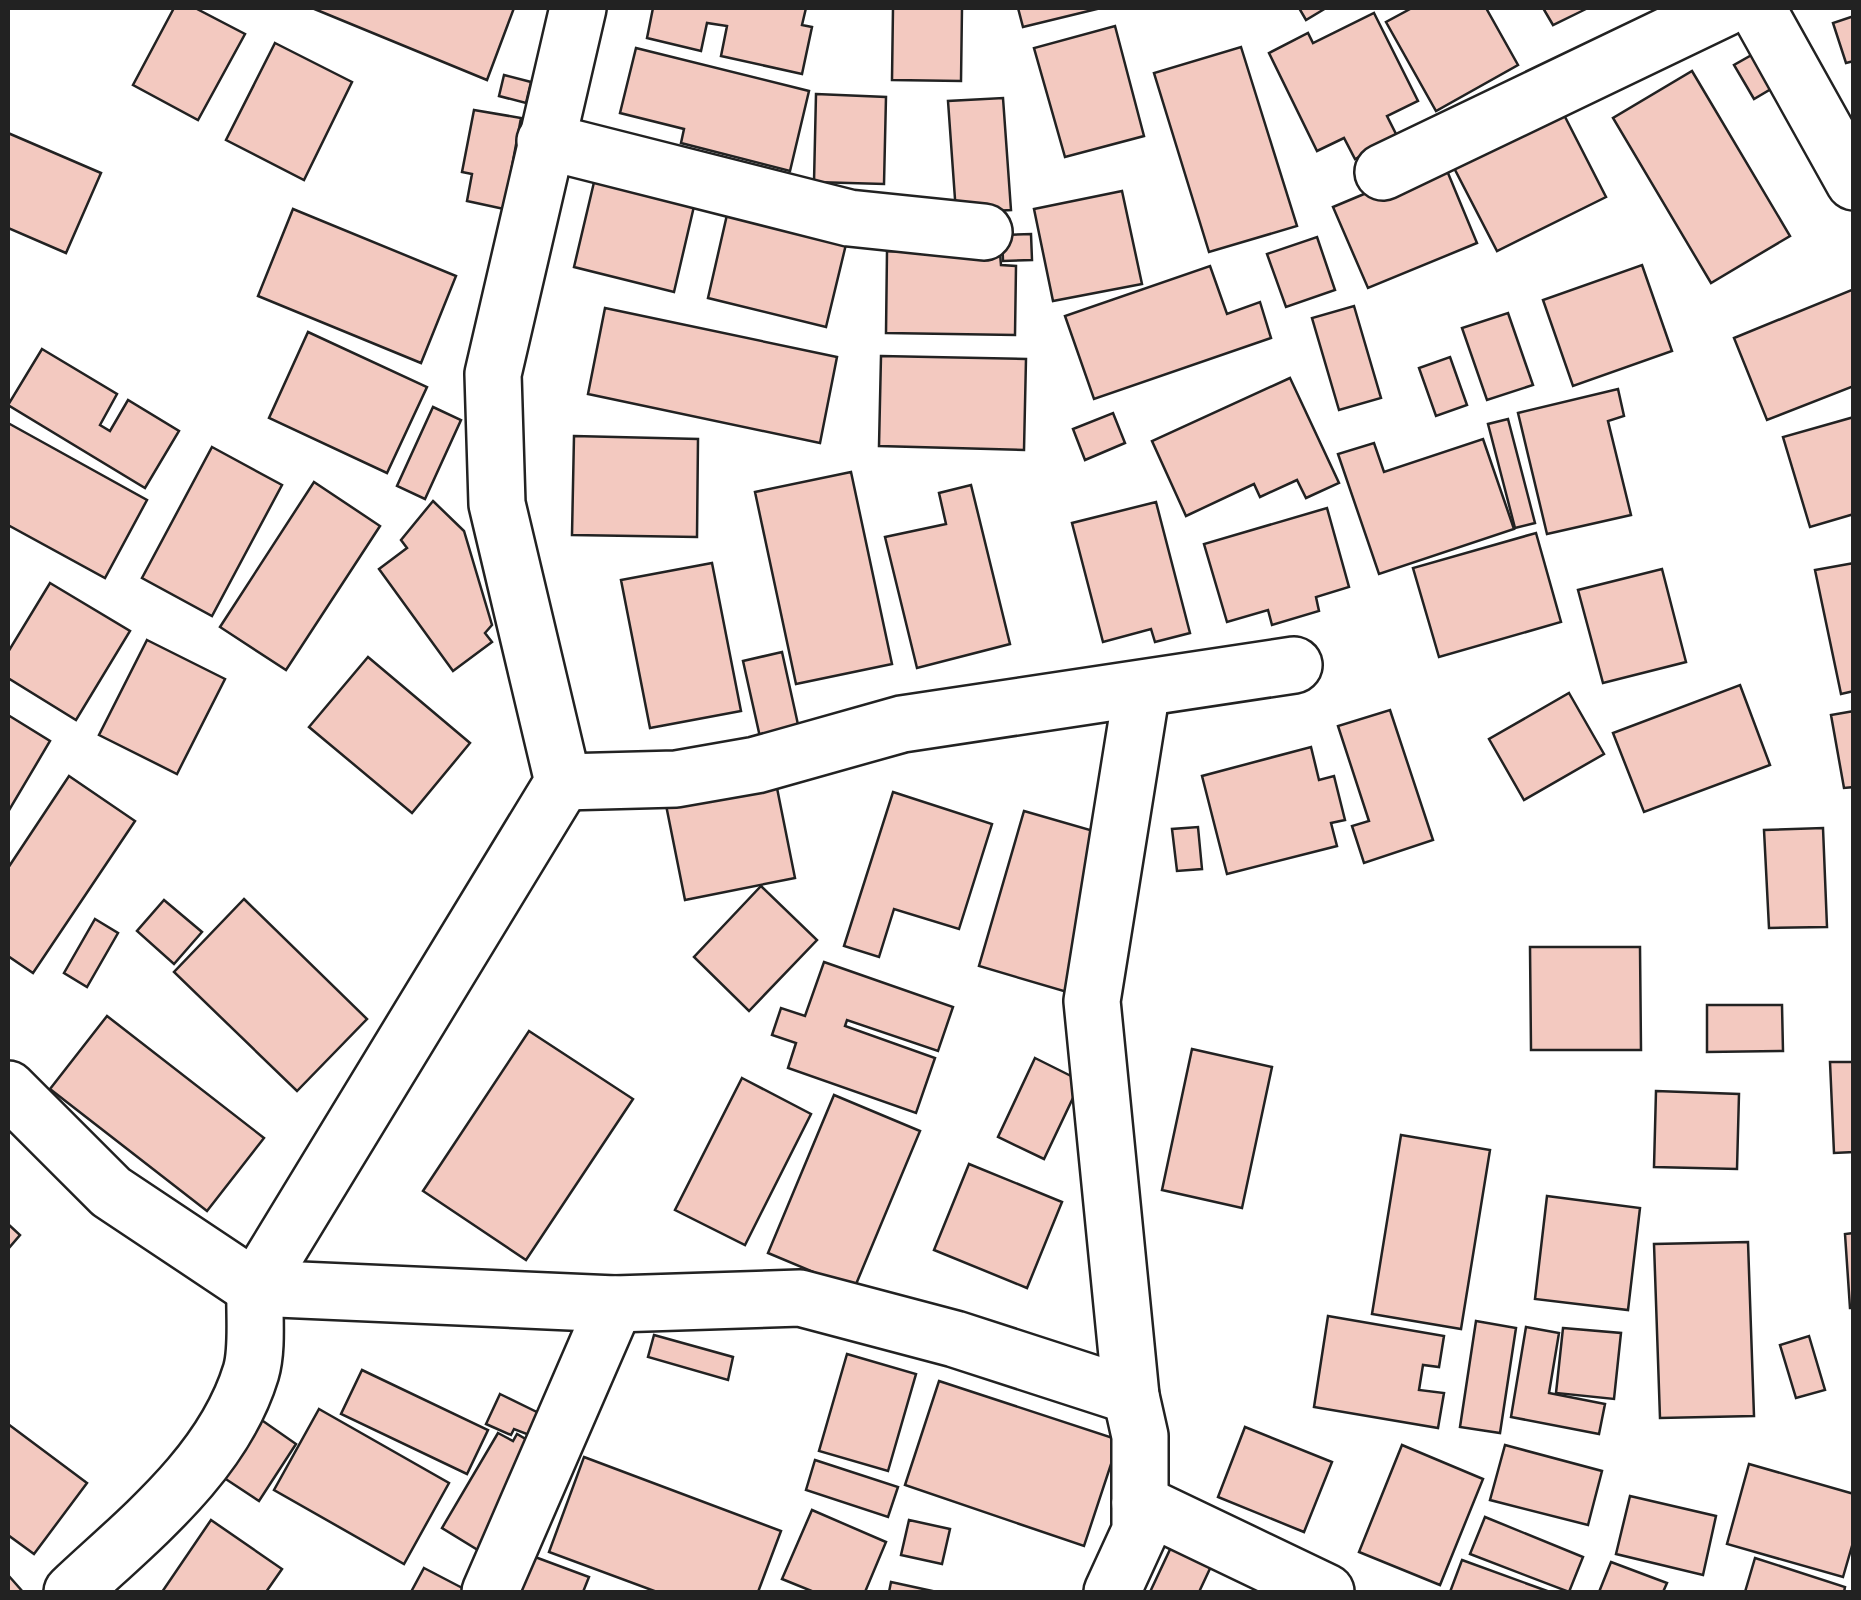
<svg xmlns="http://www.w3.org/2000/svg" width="1861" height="1600" viewBox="0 0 1861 1600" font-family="'Alegreya Sans',sans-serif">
<rect width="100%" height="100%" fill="#fff"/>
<g fill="#f3c9c0" stroke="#222" stroke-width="2.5">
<path d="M174 8H195L245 34 198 120 133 85Z"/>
<path d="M312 8H514L487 80Z"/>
<path d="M653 8H806L802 25 812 27 802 74 721 56 727 26 707 23 701 51 647 38Z"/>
<path d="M893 8H962L961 81 892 80Z"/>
<path d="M1018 8H1101L1023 27Z"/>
<path d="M1299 8H1326L1306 20Z"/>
<path d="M1412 8H1486L1518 65 1436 111 1386 22Z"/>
<path d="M1543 8H1588L1553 25Z"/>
<path d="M1374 13 1418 101 1387 116 1398 138 1355 159 1344 138 1317 151 1269 53 1308 33 1313 43Z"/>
<path d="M1854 16V61L1846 63 1833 23Z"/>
<path d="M1115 26 1144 136 1065 157 1034 48Z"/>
<path d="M275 43 352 82 304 180 226 140Z"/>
<path d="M1241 47 1297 226 1209 252 1154 73Z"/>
<path d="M636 48 809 91 790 171 681 143 684 129 620 113Z"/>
<path d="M1757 52 1776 86 1754 99 1734 65Z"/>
<path d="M1692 71 1790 236 1711 283 1613 118Z"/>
<path d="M504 75 531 82 526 103 499 96Z"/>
<path d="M816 94 886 97 884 184 814 182Z"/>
<path d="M1003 98 1011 210 956 213 948 101Z"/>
<path d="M1561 109 1606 197 1497 251 1452 164Z"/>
<path d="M474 110 521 118 504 209 467 201 472 174 462 172Z"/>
<path d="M8 133 101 173 66 253 8 228Z"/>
<path d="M1443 161 1477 243 1368 288 1333 207Z"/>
<path d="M595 178 695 202 674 292 574 267Z"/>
<path d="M1122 191 1142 284 1053 301 1034 209Z"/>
<path d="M729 206 848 236 826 327 708 298Z"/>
<path d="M293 209 456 276 421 363 258 296Z"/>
<path d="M1031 234 1032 260 1003 261 1002 235Z"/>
<path d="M1317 237 1335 290 1286 307 1267 254Z"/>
<path d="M887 251 1000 253 1001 265 1016 266 1015 335 886 333Z"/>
<path d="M1642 265 1672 351 1573 386 1543 300Z"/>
<path d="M1210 266 1227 314 1260 302 1271 338 1094 399 1065 316Z"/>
<path d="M1854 289V386L1767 420 1734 338Z"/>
<path d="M1354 306 1381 398 1339 410 1312 318Z"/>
<path d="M605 308 837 357 820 443 588 394Z"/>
<path d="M1508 313 1533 385 1487 400 1462 328Z"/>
<path d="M308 332 427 387 387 473 269 418Z"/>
<path d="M42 349 117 394 100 425 110 431 128 400 179 431 145 488 8 405Z"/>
<path d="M881 356 1026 359 1024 450 879 446Z"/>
<path d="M1450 357 1467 405 1436 416 1419 368Z"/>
<path d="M1290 378 1339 483 1306 498 1297 480 1260 497 1254 484 1186 516 1152 441Z"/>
<path d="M1618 389 1624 416 1608 421 1631 515 1547 534 1518 413Z"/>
<path d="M433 407 461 420 425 499 397 486Z"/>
<path d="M1113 413 1125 443 1085 460 1073 429Z"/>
<path d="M1854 417V514L1810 527 1783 437Z"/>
<path d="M1508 419 1535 523 1515 528 1488 424Z"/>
<path d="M8 423 147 500 105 578 8 525Z"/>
<path d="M574 436 698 439 697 537 572 535Z"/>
<path d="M1483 439 1514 529 1379 574 1338 454 1374 443 1384 472Z"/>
<path d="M212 447 282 485 212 616 142 578Z"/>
<path d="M851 472 892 664 796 684 755 492Z"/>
<path d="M314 482 380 526 286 670 220 627Z"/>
<path d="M971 485 1010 644 917 668 885 537 946 524 939 493Z"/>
<path d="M433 501 464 531 492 625 485 633 492 642 453 671 379 569 407 548 401 540Z"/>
<path d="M1156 502 1190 633 1155 642 1151 629 1103 642 1072 523Z"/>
<path d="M1327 508 1349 587 1316 597 1319 611 1272 625 1268 610 1227 622 1204 544Z"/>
<path d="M1536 533 1561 622 1439 657 1413 568Z"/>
<path d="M712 563 741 711 650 728 621 580Z"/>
<path d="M1854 563V691L1841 694 1815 570Z"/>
<path d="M1662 569 1686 662 1603 683 1578 590Z"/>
<path d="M50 583 130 631 76 720 8 678V652Z"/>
<path d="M147 640 225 679 177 774 99 735Z"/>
<path d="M782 652 799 729 760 737 743 661Z"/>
<path d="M368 657 470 743 412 813 309 727Z"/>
<path d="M1740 685 1770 765 1644 812 1613 733Z"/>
<path d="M1569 693 1604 754 1524 800 1489 739Z"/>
<path d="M1390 710 1433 840 1364 863 1352 826 1369 821 1338 726Z"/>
<path d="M1854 711V787L1844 788 1831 715Z"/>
<path d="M8 715 50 741 8 812Z"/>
<path d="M1311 747 1319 780 1334 776 1345 820 1331 823 1337 846 1227 874 1202 776Z"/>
<path d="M69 776 135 821 33 973 8 956V868Z"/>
<path d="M776 783 795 878 685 900 666 805Z"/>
<path d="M893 792 992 824 959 929 894 909 879 957 844 946Z"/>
<path d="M1024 811 1111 836 1067 992 979 966Z"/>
<path d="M1198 827 1202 869 1177 871 1172 829Z"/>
<path d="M1823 828 1827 927 1769 928 1764 830Z"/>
<path d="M761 886 817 940 749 1011 694 957Z"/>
<path d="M244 899 367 1019 297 1091 174 972Z"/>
<path d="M164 900 202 932 174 964 137 931Z"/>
<path d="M95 919 118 933 87 987 64 973Z"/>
<path d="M1530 947H1640L1641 1050H1531Z"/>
<path d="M824 962 953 1007 938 1051 847 1020 845 1026 935 1058 916 1113 788 1068 796 1043 772 1035 781 1008 805 1016Z"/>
<path d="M1707 1005H1782L1783 1051 1707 1052Z"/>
<path d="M107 1016 264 1138 207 1211 50 1089Z"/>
<path d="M529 1031 633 1099 526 1260 423 1191Z"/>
<path d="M1192 1049 1272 1067 1242 1208 1162 1190Z"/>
<path d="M1035 1058 1081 1081 1044 1159 998 1137Z"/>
<path d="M1830 1062H1854V1152L1834 1153Z"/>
<path d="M742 1078 811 1114 745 1245 675 1210Z"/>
<path d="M1656 1091 1739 1094 1737 1169 1654 1167Z"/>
<path d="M834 1095 920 1131 854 1289 768 1253Z"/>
<path d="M1401 1135 1490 1150 1461 1329 1372 1314Z"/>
<path d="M969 1164 1062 1202 1027 1288 934 1250Z"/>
<path d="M1547 1196 1640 1208 1628 1310 1535 1299Z"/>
<path d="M8 1224 20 1235 8 1249Z"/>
<path d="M1854 1233V1308H1850L1845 1234Z"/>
<path d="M1748 1242 1754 1416 1660 1418 1654 1244Z"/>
<path d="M1328 1316 1444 1336 1439 1367 1423 1365 1419 1390 1444 1393 1438 1428 1314 1407Z"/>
<path d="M1476 1321 1516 1328 1500 1433 1460 1427Z"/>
<path d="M1526 1327 1559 1333 1549 1393 1605 1404 1599 1434 1511 1417Z"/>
<path d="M1563 1328 1621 1333 1614 1399 1556 1393Z"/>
<path d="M654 1335 733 1357 728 1380 648 1357Z"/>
<path d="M1809 1336 1825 1390 1796 1398 1780 1345Z"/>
<path d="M847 1354 916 1374 888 1471 819 1451Z"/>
<path d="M362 1370 488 1430 467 1474 341 1414Z"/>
<path d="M939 1381 1119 1440 1084 1546 905 1485Z"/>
<path d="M500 1394 547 1417 537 1438 514 1429 511 1435 486 1424Z"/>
<path d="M319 1409 449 1483 404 1564 274 1490Z"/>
<path d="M250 1412 296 1444 259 1501 212 1470Z"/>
<path d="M8 1424 87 1483 34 1554 8 1535Z"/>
<path d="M1245 1427 1332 1462 1304 1532 1218 1497Z"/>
<path d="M498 1433 513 1441 517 1434 546 1451 486 1555 442 1528Z"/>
<path d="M1402 1445 1483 1479 1440 1585 1359 1552Z"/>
<path d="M1505 1445 1602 1471 1588 1525 1490 1500Z"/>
<path d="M584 1457 781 1531 758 1592H657L549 1552Z"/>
<path d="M815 1460 898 1487 888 1517 806 1490Z"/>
<path d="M1749 1464 1854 1494V1539L1843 1577 1727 1544Z"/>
<path d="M1630 1496 1716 1516 1703 1575 1616 1554Z"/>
<path d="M812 1510 886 1542 865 1592H814L782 1579Z"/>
<path d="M1485 1517 1583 1557 1569 1592 1470 1554Z"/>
<path d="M211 1520 282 1569 266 1592H162Z"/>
<path d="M909 1520 950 1529 942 1564 901 1555Z"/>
<path d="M1174 1541 1214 1560 1199 1592H1150Z"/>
<path d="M527 1554 589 1577 583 1592H513Z"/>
<path d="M1755 1558 1845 1587 1844 1592H1745Z"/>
<path d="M1462 1560 1550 1592H1450Z"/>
<path d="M1611 1562 1667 1583 1663 1592H1599Z"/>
<path d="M424 1568 470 1592H411Z"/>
<path d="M8 1575 23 1592H8Z"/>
<path d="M891 1582 937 1592H889Z"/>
</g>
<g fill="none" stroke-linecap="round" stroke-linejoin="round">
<g stroke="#222" stroke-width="60">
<g id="minor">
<path d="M1757 8 1854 182"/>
<path d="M545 141 849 218 984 232"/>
<path d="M1383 172 1725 8"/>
<path d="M563 782 676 779 756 765 902 724 1294 665"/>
<path d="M8 1089 111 1192 255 1288 615 1304 800 1298 955 1339 1131 1396"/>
<path d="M1140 1503 1326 1592"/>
<path d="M72 1592C139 1529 223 1464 251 1372 258 1348 254 1314 255 1288L563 782 497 504 493 374 578 8"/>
<path d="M490 1592 615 1304"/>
<path d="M1112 1592 1140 1531V1436L1131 1396 1092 1001 1142 689"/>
</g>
</g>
<use href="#minor" stroke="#fff" stroke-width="55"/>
</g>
<rect width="1861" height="1600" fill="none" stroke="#222222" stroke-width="20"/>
</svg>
